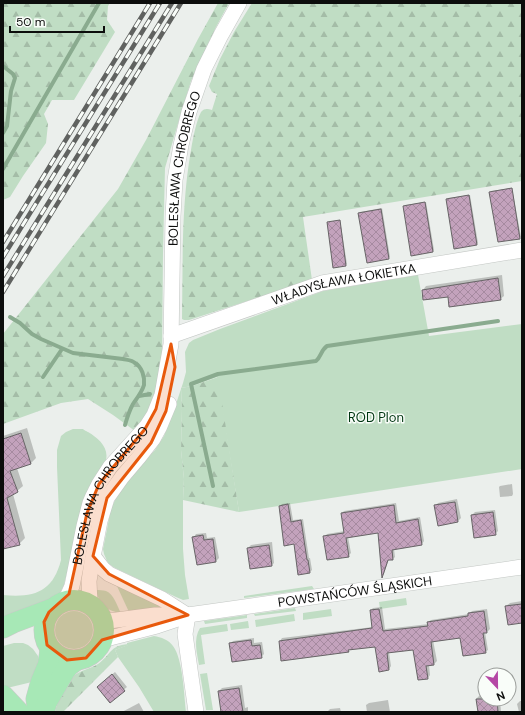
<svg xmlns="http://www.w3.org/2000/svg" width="525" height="715" viewBox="0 0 525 715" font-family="'DM Sans',sans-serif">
<defs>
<pattern id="forest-firs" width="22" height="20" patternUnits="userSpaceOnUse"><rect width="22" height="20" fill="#c0ddc4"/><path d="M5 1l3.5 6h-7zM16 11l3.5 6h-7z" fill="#a4bca7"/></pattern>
<pattern id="building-cross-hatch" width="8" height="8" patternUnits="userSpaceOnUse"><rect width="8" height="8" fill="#c3a2bc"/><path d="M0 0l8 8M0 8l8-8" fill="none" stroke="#a68aa0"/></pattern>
</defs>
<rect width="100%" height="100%" fill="#ebefec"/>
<g fill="#c0ddc4">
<path d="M418 275 429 336 522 324V469L239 512 217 377 192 386 181 388 182 409 181 450 184 479 183 500V549L185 575 189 599 183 600 176 597 115 568 109 564 107 561 104 554 103 549 107 529 111 508 121 489 135 472 155 450 164 436 175 407 183 383 186 372 185 352 189 343 193 340 220 329 323 291Z"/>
<path d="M73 429C76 429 80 429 83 429 84 430 88 432 88 432 98 438 109 447 106 460L89 487 85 498 64 585 60 593 47 602 3 619V595C34 598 53 592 61 560L57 467V450L61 436 66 432Z"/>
<path d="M116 584 159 605V607L129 612Z"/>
<path d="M312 586 314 589 244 598V596Z"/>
<path d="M96 590C99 590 103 590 106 591 114 594 117 606 121 613 106 611 99 604 96 590Z"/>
<path d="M406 598 407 605 380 609 379 602Z"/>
<path d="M295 608 296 611 255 616 254 614Z"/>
<path d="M331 609 332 616 303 620V613Z"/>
<circle cx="74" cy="630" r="19"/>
<path d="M294 614 295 621 256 627 255 620Z"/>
<path d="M247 615V618L205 624 204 621Z"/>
<path d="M248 621 249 628 231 630 230 624Z"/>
<path d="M227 624 228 631 201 635 205 664 199 665C197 653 193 639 200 628Z"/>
<path d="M154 636C161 637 169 640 173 646 183 659 184 695 186 712H154L139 687 118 657 115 650 128 645 127 644V643Z"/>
<path d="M14 643H23L28 645 33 649 38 656 39 661 32 682 7 688 3 686V646Z"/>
<path d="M207 673 213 710H206L200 674Z"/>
</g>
<g fill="url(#forest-firs)">
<path d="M3 3H110L108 6 107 20 115 32 74 100H52L44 114 48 124 46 143 23 176 10 197 3 200Z"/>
<path d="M218 3H229L216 27 191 81 179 120 165 168 163 253 162 368 148 415 135 431 113 415 88 399 61 403 3 424V334L118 189 146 140 198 39Z"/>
<path d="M252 3H522V181L303 217 312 280 189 320H184L182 319C183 262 181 206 191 150 193 138 196 122 201 112 205 108 207 109 212 110L217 94 212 92 209 86 220 59 234 32Z"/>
<path d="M218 377 239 512 183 500 184 479 181 450 182 409 181 388 192 386Z"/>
<path d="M128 644 129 645 115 650 118 657 63 712H55C57 702 69 677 78 673 85 669 92 668 98 664 112 654 109 646 128 644Z"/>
</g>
<g fill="#0003">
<path d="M512 188 521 237 520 238 490 193 491 191Z"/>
<path d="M470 195 478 243 477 244 447 200 448 198Z"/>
<path d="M426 202 434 250 433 252 412 255 404 206 405 205Z"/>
<path d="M382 208 390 257 389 258 359 213 360 212Z"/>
<path d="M340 220 347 264 346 265 334 267 328 223 329 222Z"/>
<path d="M502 275 504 296 500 299 449 296 423 290 426 286Z"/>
<path d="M27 428 36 458 31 463 17 468 23 486 17 491 13 494 25 538 19 544 3 548V436Z"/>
<path d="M512 484 513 494 512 496 500 497 499 487 500 486Z"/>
<path d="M457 499 461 518 458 521 435 506 438 503Z"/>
<path d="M290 503 293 520 303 519 309 558H310L312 570 310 572 294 543 280 506 282 504Z"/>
<path d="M396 503 399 521 420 517 424 541 422 544 394 549 395 557 393 559H389L384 574 382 576 379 532 348 537 351 553 348 556 324 537 327 534 345 531 342 513 344 511Z"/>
<path d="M495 510 498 531 495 534 472 515 475 512Z"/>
<path d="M206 533 207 538 215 537 219 558 216 561 194 537 196 534Z"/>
<path d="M272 542 274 563 272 565 248 548 251 545Z"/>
<path d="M522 601V622L506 606 510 603Z"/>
<path d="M382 607 385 629 429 624 428 622 431 620 469 614 472 611 487 609 490 629 487 632H485L488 650 485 652 461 637 433 640 437 661 434 664 429 665 430 675 428 678 414 649 389 652 391 666 389 669 376 646 351 649 348 651 280 641 282 638 373 627 371 610 373 608Z"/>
<path d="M254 638V643L262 642 264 654 261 657 230 644 233 641Z"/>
<path d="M115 672 127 687 110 701 101 684Z"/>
<path d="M242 685 245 708 248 707V712H233L219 691 222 688Z"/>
<path d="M485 694V699H500L501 712H479L477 698 480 695Z"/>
<path d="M388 700 390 712H367L366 705 369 703Z"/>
<path d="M520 701H522V712H519L517 704Z"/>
<path d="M139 703 144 712H122Z"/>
<path d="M340 708 341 712H327L330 709Z"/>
</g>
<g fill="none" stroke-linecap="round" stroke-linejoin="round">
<g stroke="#8aab8f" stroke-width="4">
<path d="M3 66 13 74 15 78 11 91 7 126 3 133"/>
<path d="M3 169 99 3"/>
<path d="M10 317 20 323 32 334 41 339 73 353 123 359C127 360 132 360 135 363 142 367 145 377 144 385 142 392 137 398 133 404 129 411 127 418 125 425"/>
<path d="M43 377 62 349"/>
<path d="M139 396 150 394"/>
<path d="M213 486 191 384 218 374 316 361C321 357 321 350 327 346L498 321"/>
</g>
</g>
<g fill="url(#building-cross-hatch)" stroke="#676466">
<path d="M512 188 520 239 498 242 489 192Z"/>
<path d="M469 195 477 245 454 249 446 199Z"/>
<path d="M425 202 433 252 411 256 403 206Z"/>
<path d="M381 209 389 259 367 263 358 213Z"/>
<path d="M340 220 346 266 333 268 327 222Z"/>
<path d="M498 278 501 300 449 307 448 297 423 300 422 290Z"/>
<path d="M21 433 31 464 10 471 18 492 7 498 20 545 3 549V439Z"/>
<path d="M455 502 458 522 438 526 434 505Z"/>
<path d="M288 504 291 522 301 520 307 560H308L310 573 298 575 294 544 284 546 279 506Z"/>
<path d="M394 505 396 523 418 519 422 545 392 550 393 560H388L382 578 378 533 346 538 349 557 327 560 323 536 344 533 341 513Z"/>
<path d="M493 512 496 535 474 538 471 515Z"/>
<path d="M203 535 204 540 213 539 216 562 197 565 192 537Z"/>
<path d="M269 545 272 566 250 569 247 548Z"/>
<path d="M522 604V623L508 625 505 606Z"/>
<path d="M379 609 383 631 428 626 427 622 468 616V613L484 611 487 633H483L486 653 463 656 460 638 431 642 434 665 426 666 428 679 418 680 413 650 387 653 389 670 379 672 375 647 348 650 349 652 281 661 279 641 372 628 370 610Z"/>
<path d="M251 640 252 646 260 645 262 658 232 662 229 643Z"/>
<path d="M112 674 125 691 110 703 97 687Z"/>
<path d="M239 688 243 712H221L218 691Z"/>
<path d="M476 699H497L498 712H478Z"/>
</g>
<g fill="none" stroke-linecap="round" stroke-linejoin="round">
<g stroke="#c3c7c4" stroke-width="16">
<g id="minor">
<path id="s1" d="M171 336 322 283 522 250"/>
<path d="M93 556 103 569 109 574 162 599 187 615"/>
<path id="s2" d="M63 602 68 595 72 586 84 526 90 503 93 496 99 484 110 467 147 426 154 415 162 395 171 344 173 216 175 180 181 145 189 112 204 69 221 35 239 3"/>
<path d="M90 604 89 581 92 562 100 521 107 498 122 477 139 457 153 439 159 428 169 404"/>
<path d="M188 615 185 634 196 712"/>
<path id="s3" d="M102 620 109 621 155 615H188L522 567"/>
<path d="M102 640 157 626 178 619"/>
</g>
</g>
<g stroke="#cacaca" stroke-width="21">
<g id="major">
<circle cx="74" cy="630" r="30"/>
<path d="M3 628 13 623 53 608"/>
<path d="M3 695 19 712"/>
<path d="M38 712 36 699 41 681 48 664 50 650"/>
<path d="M44 712 47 702 65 671 69 666 77 660"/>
</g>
</g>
<use href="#minor" stroke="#fff" stroke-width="15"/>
<use href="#major" stroke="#a7e8b6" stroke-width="20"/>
<g stroke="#606260" stroke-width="4.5">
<g id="rail">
<path d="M3 242 150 3"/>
<path d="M3 257 160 3"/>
<path d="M3 276 172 3"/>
<path d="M3 292 181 3"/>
</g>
</g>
<use href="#rail" stroke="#f9fdf9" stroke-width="3" stroke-dasharray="9" stroke-linecap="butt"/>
</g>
<path fill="#e8590c" fill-opacity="0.2" stroke="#e8590c" stroke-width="3" stroke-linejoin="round" d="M171 344 175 367 166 411 151 443 107 498 93 556 109 574 188 615 102 640 86 658 67 660 47 645 44 622 49 612 69 594 87 513 99 484 145 429 156 409Z"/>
<g text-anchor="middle" stroke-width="3" stroke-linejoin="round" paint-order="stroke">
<g font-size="13" fill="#0c0d0c" stroke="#f9fdf9">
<text dy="5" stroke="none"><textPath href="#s2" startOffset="463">BOLESŁAWA CHROBREGO</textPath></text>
<text dy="5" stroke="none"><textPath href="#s1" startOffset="181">WŁADYSŁAWA ŁOKIETKA</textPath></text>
<text dy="5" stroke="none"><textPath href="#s2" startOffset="119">BOLESŁAWA CHROBREGO</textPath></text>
<text dy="5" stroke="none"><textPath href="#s3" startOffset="255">POWSTAŃCÓW ŚLĄSKICH</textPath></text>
</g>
<g font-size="13" fill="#003712" stroke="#f9fdf9">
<text x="376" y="422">ROD Plon</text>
</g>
</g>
<rect width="525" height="715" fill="none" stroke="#0c0d0c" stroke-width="8"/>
<g transform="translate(497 687) rotate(158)"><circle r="19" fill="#f9fdf9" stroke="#9a9d9a"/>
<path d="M0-3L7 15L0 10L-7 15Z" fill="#b547a5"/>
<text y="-6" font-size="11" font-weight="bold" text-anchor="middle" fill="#0c0d0c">N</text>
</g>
<path d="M10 26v6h94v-6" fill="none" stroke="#0c0d0c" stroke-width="2"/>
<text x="16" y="26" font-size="12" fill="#0c0d0c" stroke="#f9fdf9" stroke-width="3" paint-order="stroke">50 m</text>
</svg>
